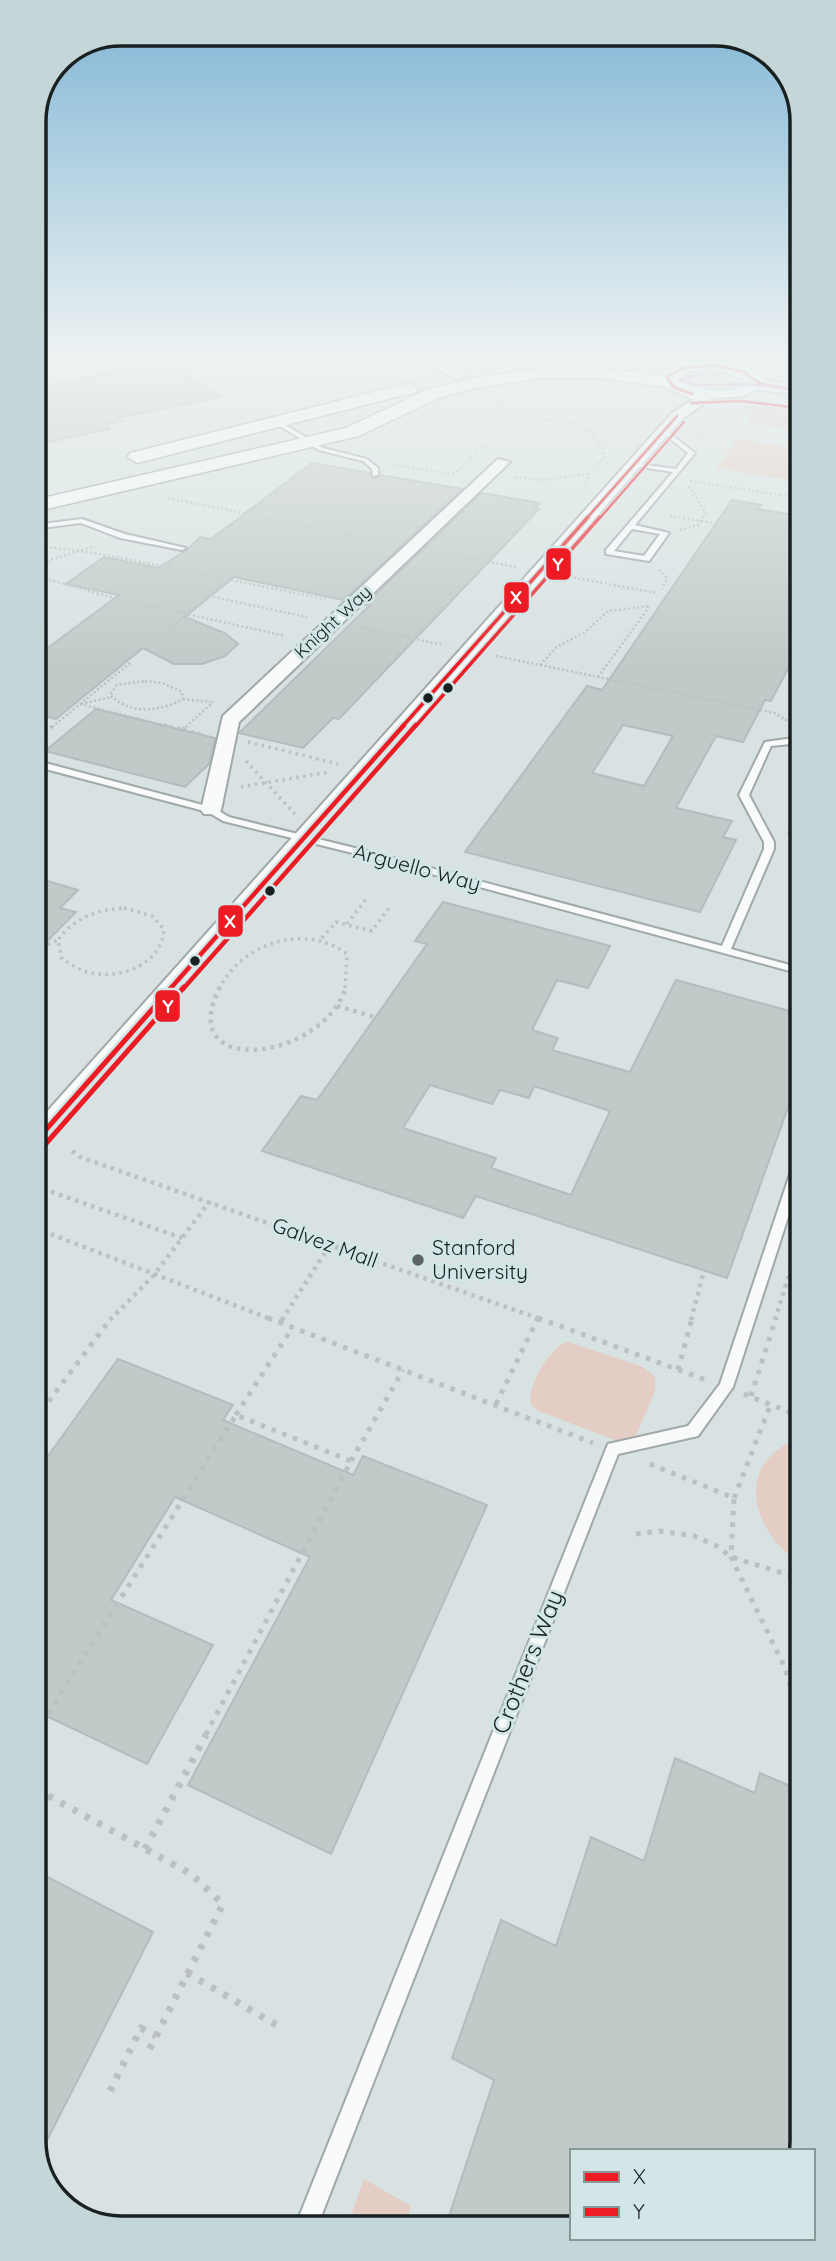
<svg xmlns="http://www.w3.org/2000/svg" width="836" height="2261" viewBox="0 0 836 2261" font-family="Quicksand,sans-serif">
<rect width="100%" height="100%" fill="#d8e2e2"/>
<g fill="#e4cdc4">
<path d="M707 370 729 374 736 382C722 395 695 391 681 381L687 373Z"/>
<path d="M765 403 768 407 800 412V430L747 423 753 413 740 408Z"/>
<path d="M738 439 800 449V471L794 481 716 468Z"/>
<path d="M568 1342 643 1367 655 1377V1391L635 1438 615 1440 541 1412 531 1405C526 1387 550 1346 568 1342Z"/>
<path d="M802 1438V1564C750 1533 732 1460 802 1438Z"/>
<path d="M364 2179 411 2206 405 2226H347Z"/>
</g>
<g fill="#c1c9c9" stroke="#b4bdbd" stroke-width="2" fill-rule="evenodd">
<path d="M165 362 220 397 118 418 121 421 105 424 110 429 34 445V388Z"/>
<path d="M312 463 370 473 374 479 381 475 462 489 343 600 234 577 185 617 225 633 238 644 225 656 202 664H174L143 648 56 719 34 713V652H42L119 595 66 584 104 557 158 568 187 550 200 537 211 539Z"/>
<path d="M482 493 540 503 534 509H539L339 719 333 718 303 748 239 733 370 605H365Z"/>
<path d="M732 500 761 505 758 509 800 516 801 644 771 701 765 700 743 742 716 736 676 808 732 821 723 837 736 840 700 912 465 852 587 686 602 690ZM623 725 673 736 644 786 592 773Z"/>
<path d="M96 709 215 738 209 764 185 787 45 751Z"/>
<path d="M34 877 78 890 60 908 76 912 35 953Z"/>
<path d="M443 902 610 946 588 988 557 980 532 1030 558 1038 552 1050 630 1072 676 980 801 1014V1071L727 1278 476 1196 463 1218 262 1151 301 1096 317 1100 427 944 415 941ZM430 1085 492 1104 500 1090 529 1098 534 1086 610 1111 571 1195 491 1168 496 1158 403 1128Z"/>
<path d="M118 1359 233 1405 223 1420 353 1475 363 1456 487 1505 331 1854 188 1785 310 1557 175 1497 111 1600 213 1645 147 1764 36 1711 35 1474Z"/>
<path d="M675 1758 755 1793 760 1773 802 1791 803 2141 800 2151H572V2225L466 2226 449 2216 494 2080 452 2058 501 1920 556 1946 591 1837 644 1861Z"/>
<path d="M36 1871 153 1932 36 2162Z"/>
</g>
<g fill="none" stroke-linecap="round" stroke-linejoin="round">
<g stroke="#a0a8a9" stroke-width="4">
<g id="lane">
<path d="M730 353H738L735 355Z"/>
<path d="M635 364 637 367 601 375 598 373Z"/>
<path d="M800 395V399L792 400 789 398Z"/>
<path d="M275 421H279L323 448 367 459 378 468V475L373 476 372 469 363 461 319 450 275 423Z"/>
<path d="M664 429 695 453 635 525 669 533 649 561 606 554V550L673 472 634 466 632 465V463L676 469 688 453 662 432ZM632 529 660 534 644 556 614 551Z"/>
<path d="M82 519 125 534 186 548 182 550 120 538 81 523 34 529V525Z"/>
<path d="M801 737V743L771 746 749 795 774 842V849L731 949 801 968V974L365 856 223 821 208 812 34 766V760L214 808 229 817 371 852 722 946 764 849V842L739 795 765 742Z"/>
<path d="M801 1154V1177L733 1387 698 1436 618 1454 317 2227H295L608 1444 688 1426 720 1384 795 1159 797 1156Z"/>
</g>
</g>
<g stroke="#a0a8a9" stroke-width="4">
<g id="street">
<path d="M406 353H421L466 376 456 379Z"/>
<path d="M706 392 716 395 682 419 44 1149 35 1152V1125L672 413Z"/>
<path d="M498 459 510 462 239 722 221 810 218 814H204L201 810 223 716Z"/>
</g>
</g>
<g stroke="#a0a8a9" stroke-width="3">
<g id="secondary">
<path d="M693 360 735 364 749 368 767 380 800 386V396L758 389 741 397 692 399 664 387 601 378H541L475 388 438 398 359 436 34 512V500L346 428 426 390 474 378 541 368H601L659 376 668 368ZM704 370 729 373 744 381C731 400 693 387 676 379L688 372Z"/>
<path d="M410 383 419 388 416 392 137 463 127 457 130 453Z"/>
</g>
</g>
<g stroke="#bcc0c1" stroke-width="2.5" stroke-dasharray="2 2.5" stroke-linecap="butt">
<path d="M790 353 796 360 790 368"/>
<path d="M496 399C502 403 507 409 514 412 550 428 589 408 605 457L588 474"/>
<path d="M711 418 722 420"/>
<path d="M697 438 713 419"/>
<path d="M390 464 452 474 462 468"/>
<path d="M466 465 476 450 487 446"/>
<path d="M515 477 544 480 588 474 586 486"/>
<path d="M690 481 800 498"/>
<path d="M168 498 386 542"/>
<path d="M670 516 719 524"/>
<path d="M680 530 698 525 706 513 688 485"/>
<path d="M41 546 101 554 325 599"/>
<path d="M439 552 516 567"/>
<path d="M34 565 95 546"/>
<path d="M659 570 667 578 662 589"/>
<path d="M36 576 103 595 285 636"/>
<path d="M565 576 657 593"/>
<path d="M209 596 307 617"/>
<path d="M360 628 444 645"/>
<path d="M168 629 294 526"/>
<path d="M496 656 774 713 791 723"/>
<path d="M540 665 558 646 585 632 608 611 650 606"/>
<path d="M598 677 649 607"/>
<path d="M145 681 162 683 182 692 183 699C160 712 130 715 110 695L117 685Z"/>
<path d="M183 699 211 702"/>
<path d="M80 704 171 727"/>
<path d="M81 704 112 697"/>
<path d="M52 727 130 663"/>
<path d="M186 727 213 702"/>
</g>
<g stroke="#bcc0c1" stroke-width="3.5" stroke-dasharray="2.5 4.5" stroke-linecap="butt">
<path d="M164 725 205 735"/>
<path d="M183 729 188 725"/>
<path d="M34 741 54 725"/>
<path d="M248 742 338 764"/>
<path d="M246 761 295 814"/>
<path d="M241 787 329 772"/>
<path d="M788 831 801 843"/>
<path d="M124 908 152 916 164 929C162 965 119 981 87 972 79 970 70 963 62 959L58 940C75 917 96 910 124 908Z"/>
<path d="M347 924 366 899"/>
<path d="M322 938 336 922 372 931 391 905"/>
<path d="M35 950 58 940"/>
<path d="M219 989C242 943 305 922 347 954L345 989"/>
</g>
<g stroke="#bcc0c1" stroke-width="4.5" stroke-dasharray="3.5 5" stroke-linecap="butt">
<path d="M220 987C172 1080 324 1061 346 987"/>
<path d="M337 1006 375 1017"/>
<path d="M72 1151 80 1157 543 1320"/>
<path d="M35 1186 182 1238"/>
<path d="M35 1228 273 1320"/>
<path d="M110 1320 154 1275 210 1201"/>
<path d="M282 1320 329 1246"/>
<path d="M691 1320 704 1271"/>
<path d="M775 1320 793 1262"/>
</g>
<g stroke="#bcc0c1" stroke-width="5" stroke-dasharray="4.5 7" stroke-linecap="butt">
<path d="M268 1318 593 1443"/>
<path d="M538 1318 706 1380"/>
<path d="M280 1323 283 1318"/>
<path d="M678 1370 692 1318"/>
<path d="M744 1394 802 1417"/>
<path d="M751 1396 776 1318"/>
<path d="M496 1404 538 1318"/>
<path d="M236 1415 292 1328"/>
<path d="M35 1420 111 1318"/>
<path d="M351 1461 403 1370"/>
<path d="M650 1464 734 1498 731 1557 785 1668 802 1727"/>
<path d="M734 1498 770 1406"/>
<path d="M636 1534 660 1531 694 1536 717 1546 731 1557 802 1579"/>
<path d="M36 1733 236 1415 351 1461 205 1736"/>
</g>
<g stroke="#bcc0c1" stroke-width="7" stroke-dasharray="5 9" stroke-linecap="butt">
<path d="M36 1789 191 1874 223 1904 146 2056"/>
<path d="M145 1849 206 1735"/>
<path d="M187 1973 280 2027"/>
<path d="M110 2091 141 2028 156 2036"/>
</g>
<use href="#lane" fill="#f9fbfb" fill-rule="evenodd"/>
<use href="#street" fill="#f9fbfb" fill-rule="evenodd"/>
<use href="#secondary" fill="#f9fbfb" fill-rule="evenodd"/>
<g stroke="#d3e6e7" stroke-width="5">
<g id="bus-1-far3">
<path d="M692 394 673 387 667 377 683 368 715 365 743 372 761 384 800 391"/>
<path d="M586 519 677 416"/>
</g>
</g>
<g stroke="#d3e6e7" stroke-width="7">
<path id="bus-1-far2" d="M402 727 588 517"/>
</g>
<g stroke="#d3e6e7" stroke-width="9">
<path id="bus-1-far1" d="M170 989 404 725"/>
</g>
<g stroke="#d3e6e7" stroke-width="10">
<path id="bus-1" d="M35 1142 172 987"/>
</g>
<g stroke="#d3e6e7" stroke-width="5">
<g id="bus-2-far3">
<path d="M692 403 741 401 799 408"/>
<path d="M599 519 684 422"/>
</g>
</g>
<g stroke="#d3e6e7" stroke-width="7">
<path id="bus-2-far2" d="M415 727 600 517"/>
</g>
<g stroke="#d3e6e7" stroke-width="9">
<path id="bus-2-far1" d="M183 989 416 725"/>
</g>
<g stroke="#d3e6e7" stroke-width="10">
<path id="bus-2" d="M42 1148 184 987"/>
</g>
<g stroke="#d3e6e7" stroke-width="5">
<path id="bus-3" d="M717 359 704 373 680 380 696 385 752 384 800 390"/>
</g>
<use href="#bus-1-far3" stroke="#ed1c24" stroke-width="2.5"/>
<use href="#bus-1-far2" stroke="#ed1c24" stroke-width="3.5"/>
<use href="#bus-1-far1" stroke="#ed1c24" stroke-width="4.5"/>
<use href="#bus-1" stroke="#ed1c24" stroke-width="5"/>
<use href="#bus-2-far3" stroke="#ed1c24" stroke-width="2.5"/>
<use href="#bus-2-far2" stroke="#ed1c24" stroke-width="3.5"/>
<use href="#bus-2-far1" stroke="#ed1c24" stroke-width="4.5"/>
<use href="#bus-2" stroke="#ed1c24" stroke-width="5"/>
<use href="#bus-3" stroke="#d174af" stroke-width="2.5"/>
</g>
<linearGradient id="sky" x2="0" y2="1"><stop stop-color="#7fb5d5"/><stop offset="0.53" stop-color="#edf2f2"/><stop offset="1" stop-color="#edf2f2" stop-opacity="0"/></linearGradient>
<rect width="836" height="669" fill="url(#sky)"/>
<g fill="#192020" stroke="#d3e6e7" stroke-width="2.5">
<circle cx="448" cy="688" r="6"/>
<circle cx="428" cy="698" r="6"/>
<circle cx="270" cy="891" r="6"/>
<circle cx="195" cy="961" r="6"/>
</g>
<circle fill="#5c6464" stroke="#d3e6e7" stroke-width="2.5" cx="418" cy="1260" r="7"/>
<g text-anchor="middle" stroke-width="6" stroke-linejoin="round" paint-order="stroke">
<g font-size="18" fill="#192020" stroke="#d3e6e7">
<text transform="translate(333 622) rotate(-43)" y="6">Knight Way</text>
</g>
<g font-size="21" fill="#192020" stroke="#d3e6e7">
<text transform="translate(417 868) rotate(15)" y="7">Arguello Way</text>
<text transform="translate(325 1243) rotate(20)" y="7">Galvez Mall</text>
</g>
<g font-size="21" fill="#192020" stroke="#d3e6e7" text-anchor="start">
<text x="432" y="1255">Stanford<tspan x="432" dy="24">University</tspan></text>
</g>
<g font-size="24" fill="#192020" stroke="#d3e6e7">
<text transform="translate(528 1662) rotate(-68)" y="8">Crothers Way</text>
</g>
</g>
<path d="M0 0H836V2261H0ZM121 46H715A75 75 0 0 1 790 121V2141A75 75 0 0 1 715 2216H121A75 75 0 0 1 46 2141V121A75 75 0 0 1 121 46Z" fill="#c4d6d7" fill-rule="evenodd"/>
<path fill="none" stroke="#192020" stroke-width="3.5" d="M121 46H715A75 75 0 0 1 790 121V2141A75 75 0 0 1 715 2216H121A75 75 0 0 1 46 2141V121A75 75 0 0 1 121 46Z"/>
<g stroke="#d3e6e7" stroke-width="2.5">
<rect x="545" y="547" width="27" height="34" rx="7" fill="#ed1c24"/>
<rect x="503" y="581" width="27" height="33" rx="7" fill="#ed1c24"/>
<rect x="217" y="904" width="27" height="34" rx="7" fill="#ed1c24"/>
<rect x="154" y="989" width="27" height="34" rx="7" fill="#ed1c24"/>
</g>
<g font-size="19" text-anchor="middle" font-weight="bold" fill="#fff">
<text x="558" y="571">Y</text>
<text x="516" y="604">X</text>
<text x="230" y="928">X</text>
<text x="168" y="1013">Y</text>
</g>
<rect x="570" y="2149" width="245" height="91" fill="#d3e6e7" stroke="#899797" stroke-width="2"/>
<rect x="584" y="2172" width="35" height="10" fill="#ed1c24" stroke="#899797" stroke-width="2"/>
<text x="633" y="2184" font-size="21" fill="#192020">X</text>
<rect x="584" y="2207" width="35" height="10" fill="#ed1c24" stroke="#899797" stroke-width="2"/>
<text x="633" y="2219" font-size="21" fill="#192020">Y</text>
</svg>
